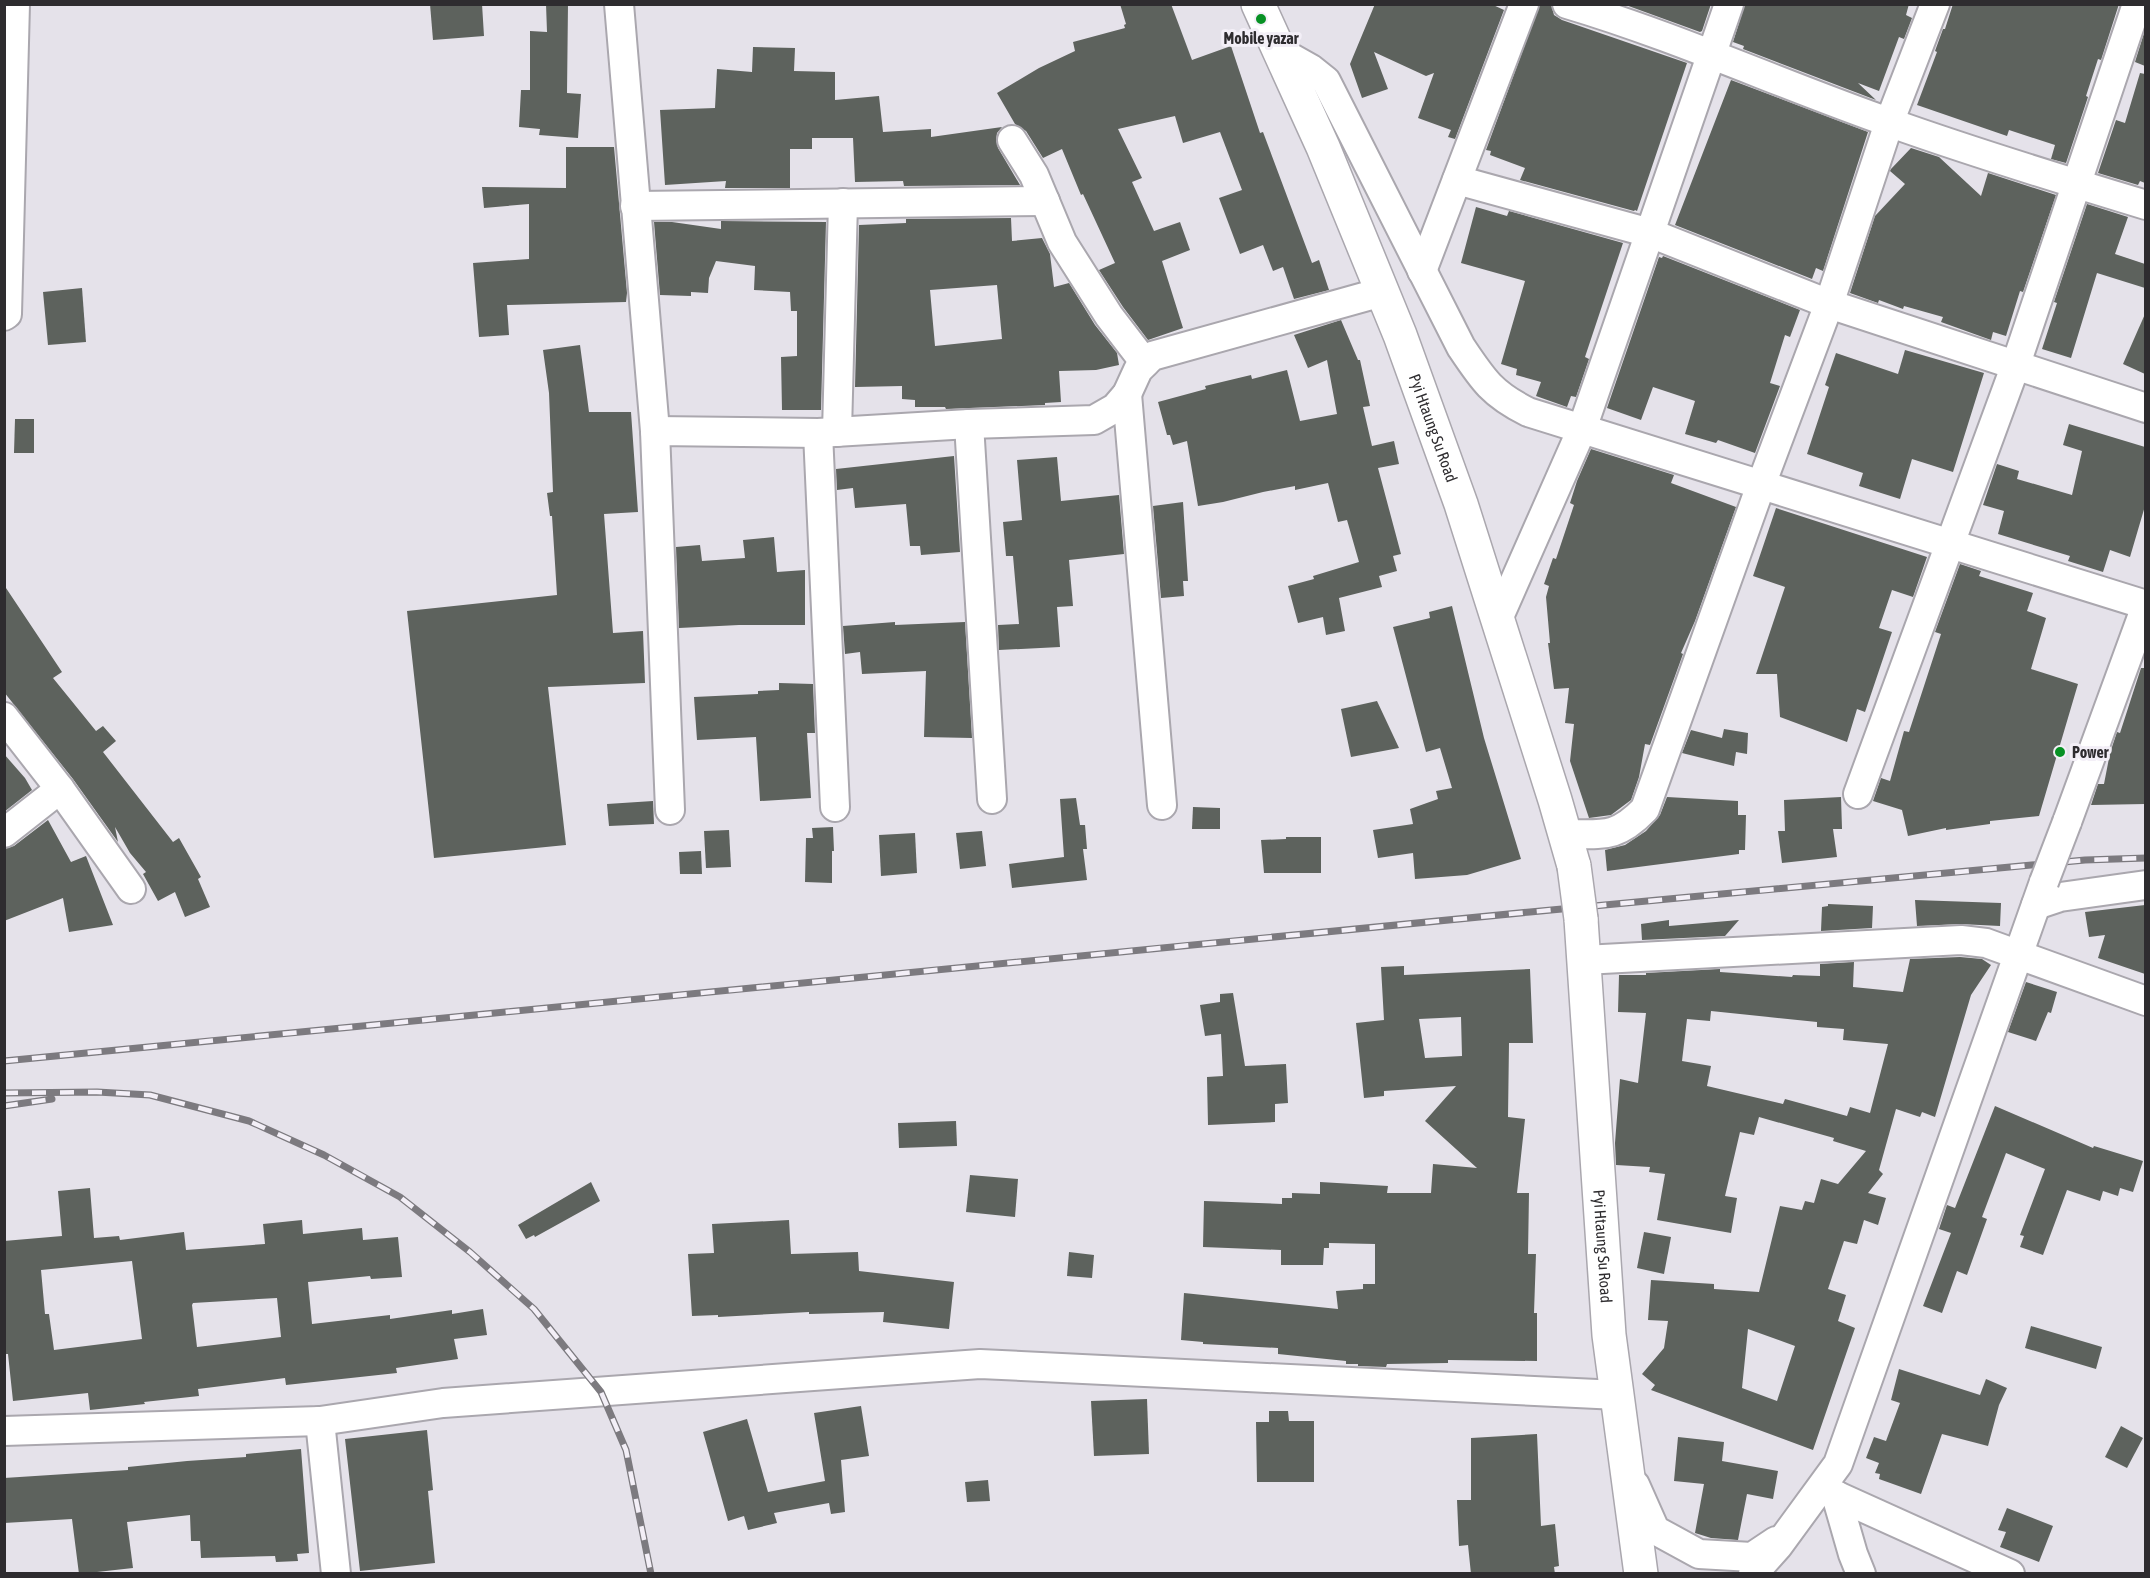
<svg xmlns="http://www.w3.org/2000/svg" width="2150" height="1578" viewBox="0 0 2150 1578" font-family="'Asap Condensed',sans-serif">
<rect width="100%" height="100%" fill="#e5e2ea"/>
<g fill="#5d625d" fill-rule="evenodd">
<path d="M430 4H482L484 36 433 40Z"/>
<path d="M546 4H568L567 93 581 94 578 138 539 135 540 129 519 127 521 90H530V31L547 32Z"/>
<path d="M1120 4H1171L1192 60 1231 46 1260 133 1263 132 1312 263 1319 260 1329 290 1294 299 1283 267 1273 271 1263 245 1240 254 1219 198 1242 190 1220 132 1183 143 1175 116 1118 129 1142 178 1132 182 1154 231 1180 222 1190 250 1162 261 1183 328 1148 340 1123 307 1099 270 1115 263 1083 194 1081 195 1062 149 1043 158 1026 131 1015 124 997 93 1039 68 1075 51 1073 42 1125 28 1124 25 1126 24Z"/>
<path d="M1375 4H1491L1504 10 1455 139 1448 137 1451 130 1418 118 1434 73 1426 76 1374 52 1388 89 1362 98 1350 64Z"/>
<path d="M1540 4H1551L1554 15 1562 20 1687 63 1637 211 1635 210 1634 211 1520 180 1525 168 1490 155 1491 151 1486 150Z"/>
<path d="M1623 4H1711L1702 31 1700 32Z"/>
<path d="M1745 4H1909L1906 15 1912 18 1904 39 1899 37 1879 91 1858 83 1876 100 1743 49 1744 46 1733 42Z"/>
<path d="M1953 4H2119L2101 60 2098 59 2086 96 2088 97 2066 163 2051 159 2055 145 2009 130 2007 136 1917 105 1937 52 1935 51 1943 29H1945Z"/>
<path d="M2145 30V66L2135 62Z"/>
<path d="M753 47 795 48 794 71 835 72V100L879 96 883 132 931 129V137L1002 127 997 133 996 140 998 148 1020 185 904 186 903 181 855 182 853 138H812V149H790V188H725L726 181 665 185 660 110 715 108 717 69 752 72Z"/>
<path d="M2140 73 2145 74V183L2140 181 2138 185 2098 173 2116 120 2125 123Z"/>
<path d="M1731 80 1868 132 1823 271 1816 268 1812 279 1675 225Z"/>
<path d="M566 147H614L627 293 626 302 507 305 509 335 479 337 473 263 529 259V204L484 208 482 187 566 188Z"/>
<path d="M1911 148 1939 157 1981 196 1988 173 2056 195 2023 292 2020 291 2006 336 1993 332 1991 340 1941 322 1943 317 1904 306 1903 309 1879 300 1878 303 1850 293 1875 216 1905 184 1890 171 1891 169Z"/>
<path d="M2087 204 2128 217 2115 254 2145 264V288L2097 273 2071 358 2042 349 2057 303 2054 302Z"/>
<path d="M1476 207 1507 216 1509 211 1623 243 1585 357 1589 359 1576 397 1571 396 1567 407 1536 396 1541 382 1516 375 1517 369 1501 364 1525 281 1461 263Z"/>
<path d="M1011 218 1012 241 1042 238 1050 254 1054 287 1069 283 1095 325 1117 353 1119 365 1096 370 1059 371 1061 402 1045 403V405L946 409 945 407H915V400L902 399V386L855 387 859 225 906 223V219ZM997 285 1002 339 935 346 930 290Z"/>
<path d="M721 221 826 222 821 410H782L781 357 797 356V311H791L790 292 754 290 755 266 716 261 709 278 708 293 691 292V296L660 295 654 222H672L721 229Z"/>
<path d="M1663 256 1800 310 1790 337 1785 335 1770 383 1780 386 1755 453 1718 440 1716 443 1685 434 1695 401 1653 387 1641 420 1607 408 1659 257 1662 258Z"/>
<path d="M82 288 86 342 48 345 43 292Z"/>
<path d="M2145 314V374L2123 364Z"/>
<path d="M1341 320 1358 360H1360L1370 406 1363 407 1372 446 1394 441 1399 464 1378 468 1401 554 1393 556 1397 571 1379 576 1382 587 1339 598 1345 631 1326 635 1323 617 1298 623 1288 586 1314 579 1313 576 1359 562 1347 520 1338 522 1328 483 1295 490V486L1263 492 1223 502 1198 506 1187 441 1173 445 1170 435H1167L1158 402 1206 389 1205 386 1251 375 1252 379 1287 370 1300 421 1337 414 1327 360 1308 368 1294 335Z"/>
<path d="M580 345 589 412H631L638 512 604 514 613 633 643 631 645 683 548 687 566 845 434 858 407 611 557 595 552 516H550L547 493 553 492 549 393 543 350Z"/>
<path d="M1905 350 1984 373 1953 472 1912 459 1900 499 1859 486 1863 473 1807 454 1829 387 1825 385 1836 353 1898 374Z"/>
<path d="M15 419H34V453H14Z"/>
<path d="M2069 424 2145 447V506L2130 557 2110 550 2103 572 2068 561 2070 556 1998 534 2004 511 1983 505 1997 464 2019 471 2017 479 2072 495 2082 451 2063 445Z"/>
<path d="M1591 449 1674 475 1671 483 1736 507 1695 621 1681 653 1683 654 1650 745 1645 744 1639 777 1631 800 1611 815 1589 818 1570 761 1574 724 1565 723 1569 688 1554 689 1548 643H1550L1546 597 1549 586 1544 584 1553 558 1556 559 1574 505 1570 503 1577 481Z"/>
<path d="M954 456 960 552 921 555 920 546H910L906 504 855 508 853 488 837 490 836 469Z"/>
<path d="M1057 457 1061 501 1119 495 1124 554 1069 560 1073 606 1057 607 1060 647 999 650 998 625 1019 624 1013 556H1006L1003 522 1022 520 1017 460Z"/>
<path d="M1183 502 1188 581H1183L1184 596 1161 598 1153 506Z"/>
<path d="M1776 508 1927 557 1913 597 1892 590 1879 628 1892 632 1865 712 1857 709 1847 742 1780 717 1777 674H1756L1785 587 1753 576Z"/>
<path d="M774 537 777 572 805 570V625H739L679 628 676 547 700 545 702 561 745 558 743 540Z"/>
<path d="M1960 564 1981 571 1979 576 2033 593 2027 611 2046 618 2031 669 2078 684 2039 816 1990 821V824L1946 830V828L1908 836 1902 810 1873 801 1881 778 1890 781 1904 731 1909 732 1941 634 1935 632Z"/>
<path d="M4 585 62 672 53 678 96 731 103 726 116 741 103 752 173 842 179 838 201 877 198 879 210 907 185 917 175 892 158 901 143 874 146 872 130 853 115 827 118 842 73 779 4 692Z"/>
<path d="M1452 606 1484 738 1521 859 1467 875 1415 879 1413 853 1378 858 1373 830 1413 824 1410 809 1438 799 1436 791 1452 788 1440 748 1426 752 1393 627 1430 618 1429 612Z"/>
<path d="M895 622V625L965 622 972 738 924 737 926 671 862 674 860 652 845 654 843 626Z"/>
<path d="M2141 668H2145V804L2091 805 2098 784H2104L2110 753 2117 732 2120 733Z"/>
<path d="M779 683 813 684 815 733H807L811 798 760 801 756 737 697 740 694 697 758 694V691L779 690Z"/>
<path d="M1377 701 1399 748 1351 757 1341 709Z"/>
<path d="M1724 729 1748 733 1747 754 1736 752 1734 766 1682 753 1691 730 1722 738Z"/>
<path d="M4 754 25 778 32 790 4 812Z"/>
<path d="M1667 797 1738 801V815H1746L1745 850H1739V854L1607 871 1605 850 1625 845 1646 831 1660 815Z"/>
<path d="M1841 797 1842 829H1833L1837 857 1782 863 1778 831H1785L1784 800Z"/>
<path d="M1076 798 1080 825H1085L1087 849H1083L1087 880 1012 888 1009 864 1064 857 1060 799Z"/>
<path d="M653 801 654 824 609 826 607 804Z"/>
<path d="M1193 807 1220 808V829H1192Z"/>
<path d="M48 820 71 862 86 856 113 925 69 932 63 898 4 921V849L14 846Z"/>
<path d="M833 827 834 851H832V883L805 882 806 838H813L812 828Z"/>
<path d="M729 830 731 867 706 868 704 831Z"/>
<path d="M982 831 986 866 960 869 956 833Z"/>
<path d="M915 833 917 873 881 876 879 835Z"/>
<path d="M1286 837H1321V873H1264L1261 840 1286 839Z"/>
<path d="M701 851 702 874H680L679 852Z"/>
<path d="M1915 900 2001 903 2000 926 1960 924 1917 926Z"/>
<path d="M1828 904 1873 906 1872 928 1821 931 1822 907 1828 906Z"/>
<path d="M2145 905V974L2098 958 2105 935 2089 937 2085 912Z"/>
<path d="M1669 920V926L1739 920 1725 936 1642 940 1641 924Z"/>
<path d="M1960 957 1982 959 1991 965 1971 995 1935 1117 1922 1112 1920 1117 1896 1109 1879 1170 1883 1174 1868 1193 1886 1198 1878 1225 1864 1220 1857 1244 1844 1241 1828 1289 1846 1295 1838 1321 1855 1328 1813 1450 1651 1390 1655 1385 1642 1374 1664 1348 1668 1321 1648 1320 1651 1280 1714 1284V1289L1759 1292 1780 1206 1802 1210 1805 1201 1814 1203 1821 1179 1838 1184 1866 1151 1833 1141 1834 1138 1759 1117 1754 1135 1740 1132 1725 1196 1737 1198 1731 1233 1657 1220 1665 1174 1649 1172 1650 1167 1616 1165 1615 1143 1620 1079 1638 1083 1646 1013 1618 1012 1619 975H1646V973L1720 969V972L1792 977 1793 975 1820 976V964L1854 962 1853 987 1903 992 1910 959ZM1711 1011 1817 1022V1027L1844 1029 1843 1040 1888 1044 1870 1113 1850 1107 1847 1116 1785 1099 1783 1104 1707 1086 1711 1066 1682 1061 1687 1019 1710 1021ZM1748 1329 1795 1346 1777 1401 1742 1388Z"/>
<path d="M1404 966V975L1530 969 1533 1043H1509L1508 1117 1525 1119 1517 1193H1529L1528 1254H1536L1534 1313H1537V1361L1448 1360V1363L1387 1364 1386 1367 1358 1366V1364H1346V1361L1278 1354V1348L1203 1344V1342L1181 1340 1184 1293 1338 1309 1336 1291 1363 1289V1284H1375V1244L1329 1243V1248H1324L1323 1265H1281V1250L1203 1247 1204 1201 1282 1204V1198H1292V1193L1320 1194V1182L1388 1186 1387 1193H1431L1433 1164 1477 1168 1425 1121 1456 1086 1384 1091V1096L1364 1098 1356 1023 1384 1020 1381 967ZM1461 1017 1462 1056 1425 1058 1419 1019Z"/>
<path d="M2026 982 2057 992 2051 1013 2048 1012 2036 1041 2008 1032Z"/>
<path d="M1233 993 1245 1066 1286 1064 1288 1103 1275 1104V1122L1208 1125 1207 1077 1223 1076 1221 1034 1205 1036 1200 1005 1220 1002V994Z"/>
<path d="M1995 1106 2093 1148 2094 1146 2143 1161 2133 1192 2120 1188 2118 1196 2103 1191 2100 1201 2067 1190 2043 1255 2020 1247 2024 1236 2020 1235 2045 1169 2006 1153 1982 1217 1987 1219 1967 1275 1957 1271 1942 1313 1923 1306 1951 1233 1939 1229 1947 1205 1955 1208Z"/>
<path d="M956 1121 957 1146 899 1148 898 1123Z"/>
<path d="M970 1175 1018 1179 1015 1217 966 1212Z"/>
<path d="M591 1182 600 1201 535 1237 534 1235 526 1239 518 1225Z"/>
<path d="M90 1188 94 1238 119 1236 120 1240 184 1232 186 1250 265 1244 263 1224 302 1220 303 1234 362 1228 363 1240 398 1237 402 1277 371 1279 370 1276 308 1282 312 1324 390 1315V1319L452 1310V1314L483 1309 487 1335 454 1339 458 1359 396 1368 397 1373 286 1385 285 1378 198 1389 199 1396 144 1402 145 1404 90 1410 88 1393 13 1401 8 1354H4V1241L62 1236 58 1191ZM132 1261 142 1339 54 1350 49 1314H45L41 1270ZM277 1298 281 1337 197 1347 192 1305 193 1303Z"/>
<path d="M789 1220 791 1254 858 1252 859 1271 954 1282 949 1329 883 1322 884 1312 809 1314V1312L718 1317V1315L692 1316 688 1254 714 1253 712 1224Z"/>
<path d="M1644 1232 1671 1237 1664 1274 1637 1268Z"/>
<path d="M1069 1252 1094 1255 1092 1278 1067 1276Z"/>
<path d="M2031 1326 2102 1347 2096 1369 2025 1348Z"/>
<path d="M1899 1369 1980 1395 1986 1379 2007 1388 1999 1405 1988 1446 1942 1434 1921 1494 1879 1479 1880 1474 1875 1473 1879 1463 1866 1458 1874 1437 1886 1441 1900 1403 1891 1400Z"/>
<path d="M1147 1399 1149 1454 1094 1456 1091 1401Z"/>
<path d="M861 1406 869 1456 841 1460 845 1512 831 1514 829 1503 774 1513 777 1523 748 1530 744 1516 728 1521 703 1432 747 1419 768 1492 825 1481 814 1413Z"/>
<path d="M1269 1411H1288L1289 1421H1314V1482H1257L1256 1422H1269Z"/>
<path d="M2121 1426 2143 1438 2127 1468 2105 1457Z"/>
<path d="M427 1430 433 1490 428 1491 435 1563 360 1571 345 1439Z"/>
<path d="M1537 1434 1541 1526 1555 1524 1559 1566 1554 1567 1555 1574H1471L1468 1545 1459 1546 1457 1500H1471V1438Z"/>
<path d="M1678 1437 1724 1442 1722 1461 1778 1471 1773 1499 1747 1494 1738 1540 1711 1538 1695 1533 1704 1484 1674 1481Z"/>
<path d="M301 1449 309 1553 297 1554 298 1561 276 1562 275 1556 201 1558 200 1541H191L190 1515 127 1522 133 1568 79 1574 72 1519 4 1523V1478L128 1470V1467L187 1461 246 1457V1454Z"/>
<path d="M988 1480 990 1501 967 1502 965 1482Z"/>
<path d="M2007 1508 2053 1526 2039 1562 2000 1547 2006 1532 1998 1530Z"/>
</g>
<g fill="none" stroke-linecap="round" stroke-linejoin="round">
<g stroke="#aaa7ae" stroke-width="32">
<g id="street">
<path d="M619 4 655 431"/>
<path d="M1567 4C1678 37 1782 85 1891 123 1975 153 2060 179 2146 205"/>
<path d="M1279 51 1311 69 1326 81 1461 347C1483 380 1492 394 1528 412L2146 605"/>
<path d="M1012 140 1034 175 1062 242 1109 316 1145 363"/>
<path d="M1457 180 1650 233 1829 304 2146 408"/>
<path d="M635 206 1045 201"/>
<path d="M1422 271 1524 4"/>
<path d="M4 316 7 314 15 4"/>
<path d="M1127 394 1162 805"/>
<path d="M969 424 992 799"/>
<path d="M837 432 843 203"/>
<path d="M818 433 835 807"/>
<path d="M1498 619 1582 429 1729 4"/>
<path d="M4 717 60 789 131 889"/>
<path d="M1858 794 2015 367 2137 4"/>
<path d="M670 810 655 431 818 433 969 424 1094 420 1115 408 1127 394 1138 370 1152 356 1382 292"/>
<path d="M2067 822 2146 606"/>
<path d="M4 833 60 789"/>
<path d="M1564 834C1603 834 1616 839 1645 809L1761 485 1829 304 1889 123 1935 4"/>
<path d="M2036 905 2060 897 2146 885"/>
<path d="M1584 960 1961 940 1986 943 2146 1001"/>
<path d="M320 1421 336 1574"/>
<path d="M4 1431 320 1421 443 1403 980 1364 1618 1395"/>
<path d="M1635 1485 1655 1530 1699 1554 1752 1557 1776 1541"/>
<path d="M1822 1489 2010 1574"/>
<path d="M1836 1495 1853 1554 1861 1574"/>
<path d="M1753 1574 1778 1546 1838 1464 2044 882"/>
</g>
</g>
<g stroke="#aaa7ae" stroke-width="36">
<g id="highway">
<path id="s1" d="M1258 4 1323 147 1400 335 1461 504 1555 800 1574 866"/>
<path id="s2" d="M1581 919 1609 1335 1641 1574"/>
</g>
</g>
<use href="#street" stroke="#fff" stroke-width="28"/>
<use href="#highway" stroke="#fff" stroke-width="33"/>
<g stroke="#7c7a7f" stroke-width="7">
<g id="rail">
<path d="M4 1061 1530 912 2085 860 2146 858"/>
<path d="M4 1093 97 1092 150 1095 249 1121 324 1155 400 1197 470 1252 534 1309 601 1392 626 1450 651 1574"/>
<path d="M4 1106 52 1099"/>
</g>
</g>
<use href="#rail" stroke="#f3eff7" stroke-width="4.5" stroke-dasharray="14" stroke-linecap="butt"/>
<g stroke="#aaa7ae" stroke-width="32" stroke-linecap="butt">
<path id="street-bridge" d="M2044 882 2067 822"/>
</g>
<g stroke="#aaa7ae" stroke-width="36" stroke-linecap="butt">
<path id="highway-bridge" d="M1574 866 1581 919"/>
</g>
<use href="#street-bridge" stroke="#fff" stroke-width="28"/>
<use href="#highway-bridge" stroke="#fff" stroke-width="33"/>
</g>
<g fill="#079124" stroke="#f3eff7" stroke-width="2">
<circle cx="1261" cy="19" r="6"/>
<circle cx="2060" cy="752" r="6"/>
</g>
<g text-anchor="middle" stroke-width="6" stroke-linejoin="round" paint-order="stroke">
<g font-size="16" font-weight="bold" fill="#2e2c2f" stroke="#f3eff7">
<text x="1261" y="44">Mobile yazar</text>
<text x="2072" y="758" text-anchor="start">Power</text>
</g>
<g font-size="16" fill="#2e2c2f" stroke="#f3eff7">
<text dy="6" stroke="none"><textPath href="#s1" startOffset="459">Pyi Htaung Su Road</textPath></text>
<text dy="6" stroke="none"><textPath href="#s2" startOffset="328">Pyi Htaung Su Road</textPath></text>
</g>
</g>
<rect width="2150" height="1578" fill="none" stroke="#2e2c2f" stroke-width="12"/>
</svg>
